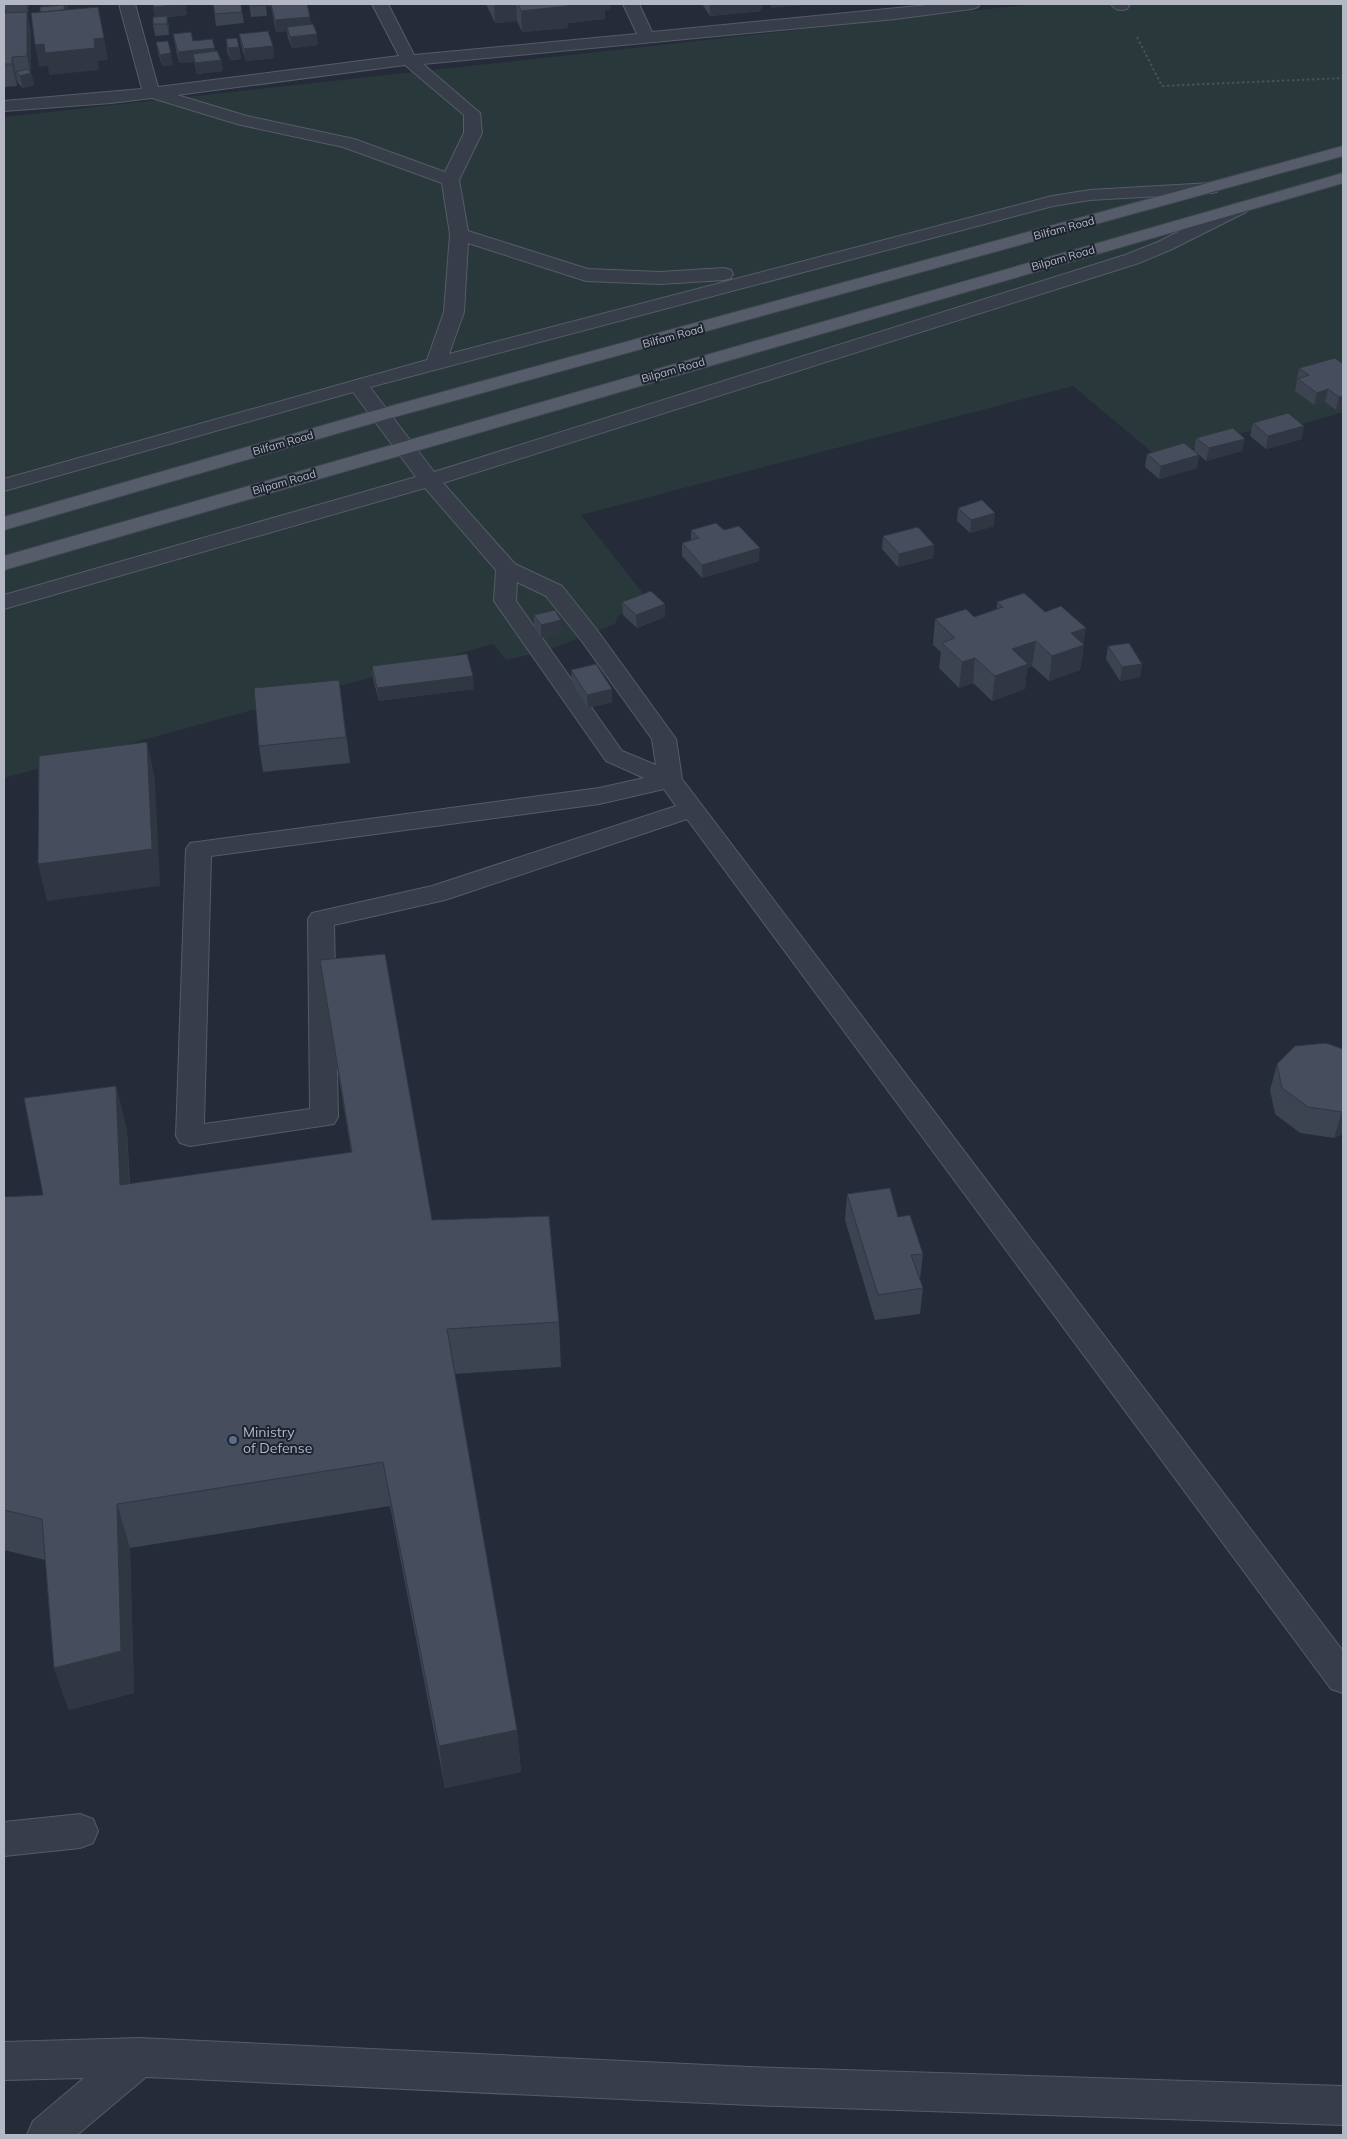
<svg xmlns="http://www.w3.org/2000/svg" width="1347" height="2139" viewBox="0 0 1347 2139" font-family="Mulish,sans-serif">
<rect width="100%" height="100%" fill="#252b39"/>
<path fill="#28383b" d="M1033 4H1343V412L1292 427 1286 423 1230 436 1160 459 1073 386 581 515 650 602 618 616 615 624 546 651 506 660 493 644 4 778V117Z"/>
<g fill="none" stroke-linecap="round" stroke-linejoin="round">
<g stroke="#565b68" stroke-width="2">
<g id="minor">
<path d="M119 4H135L158 87 399 56 372 4H388L414 55 637 34 623 4H639L652 32 938 4H980L978 7 972 9 895 19 423 64 480 113 482 133 459 180 468 231 588 269 660 272 724 268 731 270 733 274 731 278 724 280 660 284 586 281 468 243 464 312 449 354 1052 196 1090 190 1211 183 1217 184 1220 188 1217 192 1211 193 1090 200 1053 206 370 387 434 472 1125 255 1158 242 1234 204 1240 203 1246 204 1249 208 1246 212 1170 250 1139 263 443 483 515 564 562 586 597 630 676 739 682 779 1343 1651V1693L1331 1689 687 819 445 900 334 925 338 1117 334 1124 190 1146 180 1143 176 1136 186 849 190 843 599 788 644 778 606 761 494 601 496 570 425 488 4 609V595L416 477 353 392 4 491V479L427 360 444 312 450 234 442 183 343 147 237 124 152 98 111 103 4 111V101L142 89ZM405 65 464 115V133L445 172 354 139 247 116 177 95ZM517 582 546 596 581 640 652 739 656 765 622 751 516 601ZM664 789 676 806 432 886 312 913 308 919 310 1109 204 1124 211 856 599 804Z"/>
<path d="M1111 4H1127L1129 6 1127 9C1119 11 1115 10 1111 4Z"/>
<path d="M80 1814 93 1819 98 1831 93 1843 80 1848 4 1856V1822Z"/>
<path d="M139 2038 750 2067 1343 2086V2125L750 2105 146 2077 77 2135H27L33 2121 84 2078 4 2080V2042Z"/>
</g>
</g>
<g stroke="#414753" stroke-width="2">
<g id="major">
<path d="M1343 146V156L387 419 4 530V517L373 411Z"/>
<path d="M1343 173V183L4 570V556Z"/>
</g>
</g>
<path stroke="#445358" stroke-width="2" stroke-dasharray="2.5 2.5" stroke-linecap="butt" d="M1137 37 1162 86 1343 78"/>
<use href="#minor" fill="#383d4a" fill-rule="evenodd"/>
<use href="#major" fill="#565c6a" fill-rule="evenodd"/>
</g>
<g fill="#3c4351">
<path d="M4 4H29L28 13H27L31 33V73L34 85 23 88 18 83 17 79V86L4 87V13H6Z"/>
<path d="M153 4H185L187 15 167 17 169 27V35L155 36 153 24 155 17Z"/>
<path d="M213 4 242 12 244 23 216 26Z"/>
<path d="M249 4H266L267 16 251 17Z"/>
<path d="M267 4H307L311 24 318 45 292 48 288 38 287 31 276 32 271 7H268Z"/>
<path d="M486 4H609L610 9 605 10V19L568 23V28L522 32 517 21 495 23Z"/>
<path d="M702 4H762L761 11 710 16Z"/>
<path d="M173 34 193 41 215 51 221 60 223 71 197 74 194 62 179 63 175 45Z"/>
<path d="M239 34 273 46 274 58 246 61 241 45Z"/>
<path d="M226 39 239 47 241 59 230 60 227 51Z"/>
<path d="M156 42 173 65 162 66 158 53Z"/>
<path d="M1343 364V408L1336 410 1325 402 1314 405 1295 391 1299 368Z"/>
<path d="M1253 423 1302 439 1266 449 1250 436Z"/>
<path d="M1196 438 1242 451 1206 461 1199 455 1197 468 1159 479 1145 467 1147 454 1194 451Z"/>
<path d="M958 508 994 526 970 533 957 521Z"/>
<path d="M691 530H724L759 561 702 578 682 556V543L691 540Z"/>
<path d="M883 536 934 545 933 558 898 567 882 549Z"/>
<path d="M622 602 665 617 637 628 623 615Z"/>
<path d="M997 602 1045 612 1084 644 1080 670 1049 681 1032 666 1027 668 1025 689 992 701 973 683 959 688 939 668 941 652 933 645 935 619 974 617 997 609Z"/>
<path d="M534 615 561 620V633L541 638 534 628Z"/>
<path d="M1108 646 1142 664 1140 677 1120 681 1106 659Z"/>
<path d="M372 666 474 689 379 701 373 679Z"/>
<path d="M571 670 612 702 588 708 572 683Z"/>
<path d="M339 680 350 763 263 772 259 746Z"/>
<path d="M320 960 432 1220 559 1322 561 1367 454 1374 517 1730 521 1772 445 1788 390 1506 130 1548 134 1693 69 1710 54 1668 45 1560 4 1550V1197L43 1195 116 1086 127 1132 130 1184 351 1152 327 1006Z"/>
<path d="M1343 1049V1134L1334 1138 1300 1133 1275 1114 1270 1090 1277 1064Z"/>
<path d="M847 1194 898 1217 923 1254 920 1279 923 1288 920 1314 875 1320 845 1220Z"/>
</g>
<g fill="#313742">
<path d="M26 4H29L28 13Z"/>
<path d="M54 4H68L69 13 43 16 41 5Z"/>
<path d="M185 4 187 15 167 17 169 27V35L167 24 155 18 154 7Z"/>
<rect x="268" y="4" width="3" height="3"/>
<path d="M494 4H516L517 21 495 23Z"/>
<path d="M565 4H609L610 9 605 10V19L568 23V28L522 32 521 11Z"/>
<path d="M710 4H762L761 11 710 16Z"/>
<path d="M771 4H814L771 8Z"/>
<path d="M27 12 31 33V73L34 85 23 88 20 76 30 73 27 56Z"/>
<path d="M310 17 311 29 287 27V31L276 32 275 20Z"/>
<path d="M317 34 318 45 292 48 290 37Z"/>
<path d="M104 38 108 60 98 61 99 70 49 75 48 66 39 67 35 45Z"/>
<path d="M273 46 274 58 246 61 244 49Z"/>
<path d="M239 47 241 59 230 60 228 48Z"/>
<path d="M215 48 216 60 193 54 194 62 179 63 178 52Z"/>
<path d="M171 53 173 65 162 66 160 55Z"/>
<path d="M12 57 17 79V86L12 64Z"/>
<path d="M221 60 223 71 197 74 195 63Z"/>
<path d="M1328 389 1325 402 1314 405 1317 393Z"/>
<path d="M1343 396V408L1336 410 1339 397Z"/>
<path d="M1304 426 1302 439 1266 449 1268 436Z"/>
<path d="M1245 439 1242 451 1206 461 1209 448Z"/>
<path d="M1199 455 1197 468 1159 479 1161 466Z"/>
<path d="M995 513 994 526 970 533 971 520Z"/>
<path d="M934 545 933 558 898 567 899 554Z"/>
<path d="M760 548 759 561 702 578V565Z"/>
<path d="M665 604V617L637 628 636 615Z"/>
<path d="M561 620V633L541 638V625Z"/>
<path d="M1086 628 1080 670 1049 681 1052 656 1071 633Z"/>
<path d="M1036 641 1032 666 1027 668 1025 689 992 701 995 676 1012 649Z"/>
<path d="M975 658 973 683 959 688 962 662Z"/>
<path d="M1142 664 1140 677 1120 681 1122 667Z"/>
<path d="M473 676 474 689 379 701 377 688Z"/>
<path d="M612 689V702L588 708 587 695Z"/>
<path d="M147 742 155 779 160 886 47 901 38 864Z"/>
<path d="M116 1086 127 1132 131 1231 120 1185Z"/>
<path d="M1343 1111V1134L1334 1138 1342 1112Z"/>
<path d="M117 1504 130 1548 134 1693 69 1710 54 1668Z"/>
<path d="M517 1730 521 1772 445 1788 439 1746Z"/>
</g>
<g fill="#464e5e" stroke="#313742">
<path d="M40 4H54L41 5Z"/>
<path d="M153 4H185L154 7Z"/>
<path d="M213 4H241L242 12 215 14Z"/>
<path d="M249 4H266V5L250 6Z"/>
<path d="M271 4H307L310 17 275 20Z"/>
<path d="M518 4H566L568 6 521 11Z"/>
<path d="M64 5V10L40 12V7Z"/>
<path d="M98 7 104 38 94 39 95 48 45 53 44 44 35 45 31 13Z"/>
<path d="M27 12V56L12 57V64H4V13Z"/>
<path d="M167 16V24H153V17Z"/>
<path d="M313 24 317 34 290 37 287 27Z"/>
<path d="M268 31 273 46 244 49 239 34Z"/>
<path d="M191 32 193 41 212 39 215 48 178 52 173 34Z"/>
<path d="M237 38 239 47 228 48 226 39Z"/>
<path d="M168 41 171 53 160 55 156 42Z"/>
<path d="M217 51 221 60 195 63 193 54Z"/>
<path d="M27 69 31 73 20 76 16 72Z"/>
<path d="M1335 358 1343 364V396L1339 397 1328 389 1317 393 1298 379 1309 375 1299 368Z"/>
<path d="M1288 413 1304 426 1268 436 1253 423Z"/>
<path d="M1233 428 1245 439 1209 448 1196 438Z"/>
<path d="M1184 443 1199 455 1161 466 1147 454Z"/>
<path d="M982 500 995 513 971 520 958 508Z"/>
<path d="M716 523 724 530 739 526 760 548 702 565 682 543 699 538 691 530Z"/>
<path d="M918 527 934 545 899 554 883 536Z"/>
<path d="M651 591 665 604 636 615 622 602Z"/>
<path d="M1024 593 1045 612 1061 606 1086 628 1071 633 1084 645 1052 656 1036 641 1012 649 1028 664 995 676 975 658 962 662 942 643 955 638 935 619 966 609 974 617 1003 607 997 602Z"/>
<path d="M555 610 561 620 541 625 534 615Z"/>
<path d="M1129 643 1142 664 1122 667 1108 646Z"/>
<path d="M467 654 473 676 377 688 372 666Z"/>
<path d="M596 664 612 689 587 695 571 670Z"/>
<path d="M339 680 346 737 259 746 254 688Z"/>
<path d="M147 742 152 849 38 864 39 756Z"/>
<path d="M385 954 432 1220 549 1216 559 1322 447 1329 517 1730 439 1746 383 1462 117 1504 121 1651 54 1668 42 1519 4 1510V1197L43 1195 24 1098 116 1086 120 1185 352 1152 320 960Z"/>
<path d="M1326 1043 1343 1049V1111L1342 1112 1308 1107 1282 1088 1277 1064 1295 1046Z"/>
<path d="M890 1188 898 1217 910 1215 923 1254 911 1255 923 1288 878 1295 847 1194Z"/>
</g>
<circle fill="#5c6f8a" stroke="#1d232f" stroke-width="2" cx="233" cy="1440" r="5"/>
<g text-anchor="middle" stroke-width="4" stroke-linejoin="round" paint-order="stroke">
<g font-size="11" fill="#b4b8c5" stroke="#1d232f">
<text transform="translate(1064 228) rotate(-15)" y="4">Bilfam Road</text>
<text transform="translate(1063 258) rotate(-16)" y="4">Bilpam Road</text>
<text transform="translate(673 336) rotate(-15)" y="4">Bilfam Road</text>
<text transform="translate(673 370) rotate(-16)" y="4">Bilpam Road</text>
<text transform="translate(283 443) rotate(-16)" y="4">Bilfam Road</text>
<text transform="translate(284 482) rotate(-16)" y="4">Bilpam Road</text>
</g>
<g font-size="14" fill="#b4b8c5" stroke="#1d232f" text-anchor="start">
<text x="243" y="1437">Ministry<tspan x="243" dy="16">of Defense</tspan></text>
</g>
</g>
<rect width="1347" height="2139" fill="none" stroke="#b4b8c5" stroke-width="10"/>
</svg>
